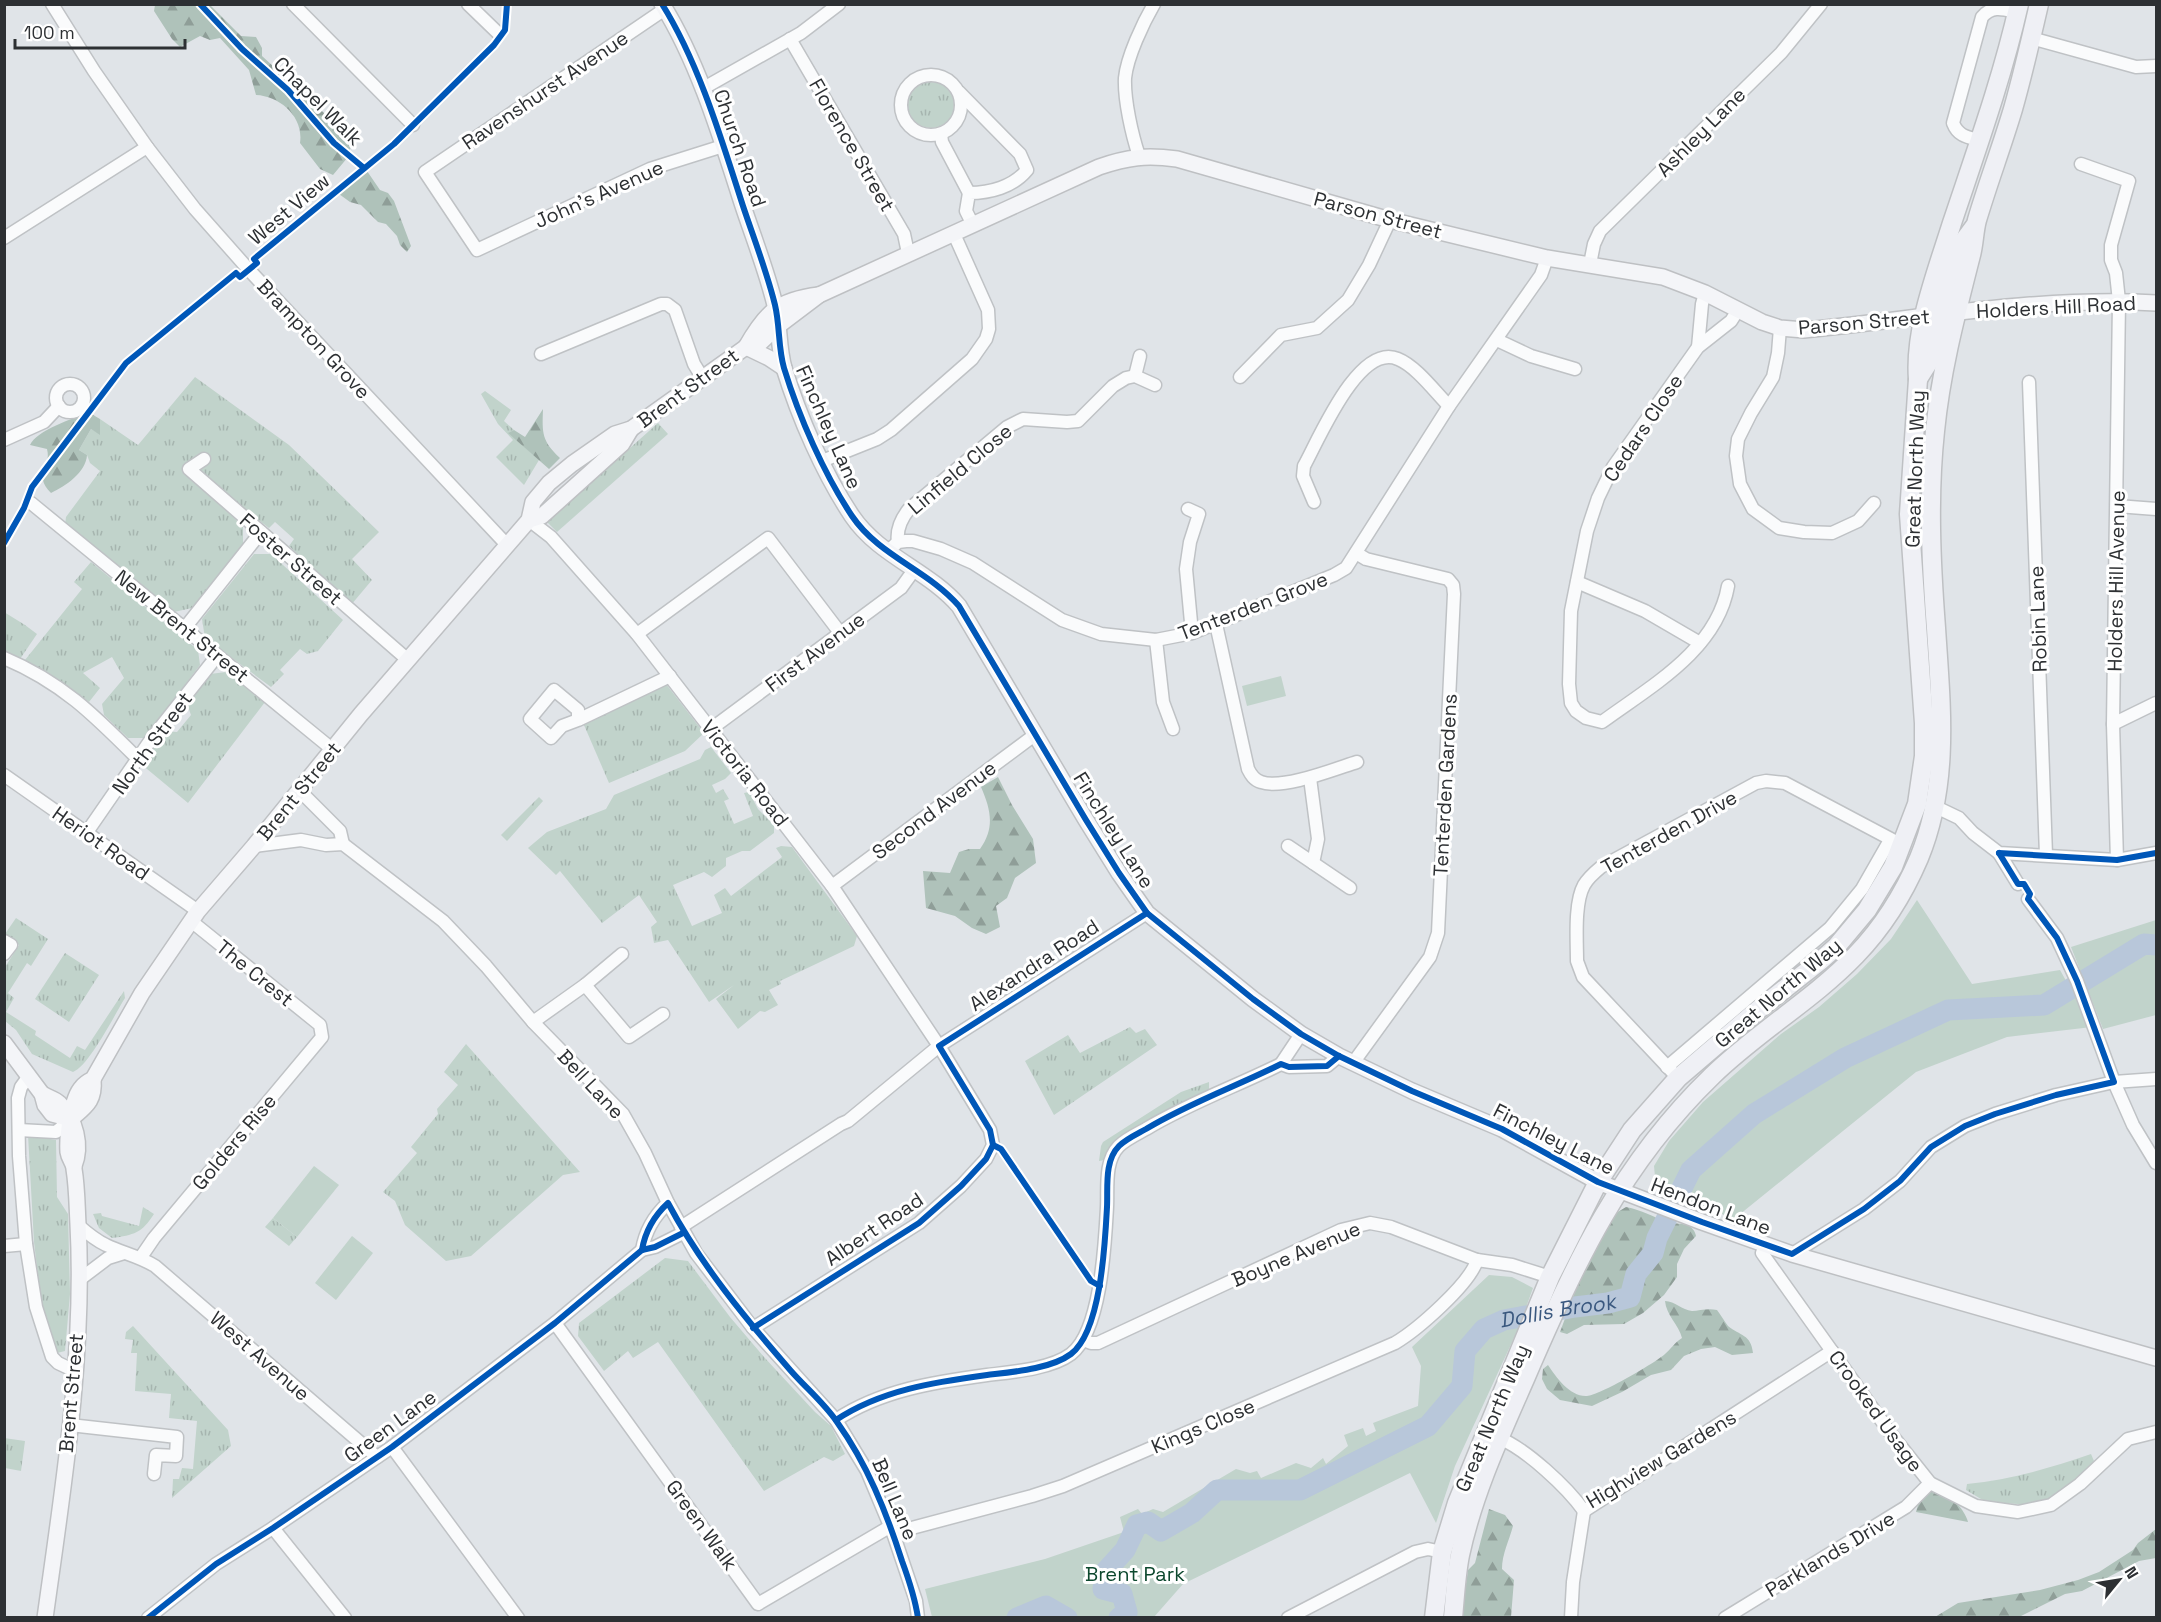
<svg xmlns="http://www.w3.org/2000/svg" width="2161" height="1622" viewBox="0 0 2161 1622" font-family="'Space Grotesk',sans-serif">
<defs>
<pattern id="grass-tufts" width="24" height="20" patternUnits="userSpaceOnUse" patternTransform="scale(1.5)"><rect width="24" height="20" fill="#c1d3cb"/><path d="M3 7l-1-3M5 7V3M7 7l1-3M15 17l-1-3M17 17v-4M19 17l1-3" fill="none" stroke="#a6b5af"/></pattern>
<pattern id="forest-firs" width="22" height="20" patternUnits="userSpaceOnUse" patternTransform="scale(1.5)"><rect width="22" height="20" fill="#afc2ba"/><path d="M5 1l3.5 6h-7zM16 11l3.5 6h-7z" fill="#8f9e98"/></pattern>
</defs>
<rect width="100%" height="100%" fill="#e0e4e8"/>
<g fill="url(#grass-tufts)">
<circle cx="931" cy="105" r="23"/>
<path d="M195 377 289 445 379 532 352 559 372 580 351 605 289 546 294 539 275 522 269 528 226 495 219 502 243 527V544L192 608 174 612 65 525 66 517 100 471 90 463 87 455 79 450 91 429 100 434V419L138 445Z"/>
<path d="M485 391 511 410 504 421 514 430 509 433 539 460 524 485 496 457 513 440 498 424 481 394Z"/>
<path d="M658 423 668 434 557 532 547 522Z"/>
<path d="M254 554H271L343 620 318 651 307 654 300 649 280 670 284 674 271 687 205 638 202 619Z"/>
<path d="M91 562 198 650 200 665 145 738H128L104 715 102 704 124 678 112 657 83 673 100 688 89 702 25 660 82 589 74 582Z"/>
<path d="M4 612 25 625 37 634 20 659 5 653Z"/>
<path d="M226 672 265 702 188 803 141 764 164 731 177 732 191 715 187 704 210 674Z"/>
<path d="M666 684 704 733 685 751 609 783 584 725Z"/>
<path d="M711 747 731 773 725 779 712 785 716 793 723 789 729 799 724 801 734 824 753 816 744 793 749 792 758 809 774 825V833L750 851H742L726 858V866L712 877 704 872 673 885 692 926 722 913 714 895 725 888 731 896 782 857 776 848 781 846 792 847 857 936 854 946 780 981 781 984 769 990 778 1005 765 1012 760 1011 738 1029 716 999 734 985 709 1002 668 940 654 943 651 927 657 922 639 895 602 923 560 871 556 875 528 848 547 832 606 809 614 795 700 759 705 750Z"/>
<path d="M539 797 543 801 507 841 501 835Z"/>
<path d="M16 918 48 939 31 966 27 963 8 993 14 998 6 1012 36 1031 35 1035 70 1058 77 1046 85 1050 124 991 125 998C115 1014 89 1066 73 1072L32 1054 16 1030 5 1021V967L19 945 5 934Z"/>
<path d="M65 953 99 975 69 1022 35 999Z"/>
<path d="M1130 1027 1136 1033 1145 1029 1157 1045 1054 1115 1025 1061 1068 1035 1080 1053Z"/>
<path d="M466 1044 580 1172 563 1175 471 1256 446 1261 405 1225 395 1201 383 1192 417 1153 411 1147 438 1114 437 1109 458 1085 444 1072Z"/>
<path d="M1209 1082V1090L1161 1113 1116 1140 1111 1145 1104 1160 1099 1161 1101 1146 1103 1142 1181 1092Z"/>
<path d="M28 1135 56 1140 57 1197 68 1214 70 1294 65 1351 57 1353 41 1301 34 1242Z"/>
<path d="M143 1207 154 1214C142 1233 134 1235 112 1238L99 1228 93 1214 101 1213 102 1216 139 1226Z"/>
<path d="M273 1218 297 1237 289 1246 265 1227Z"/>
<path d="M665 1258 688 1261 730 1317 764 1357 815 1412 831 1426 845 1454 833 1461 824 1457 764 1491 658 1342 633 1358 628 1351 604 1371 578 1336 579 1323Z"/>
<path d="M133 1326 228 1430 231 1446 172 1498 173 1479H179L182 1468 193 1469 197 1421 169 1418 171 1394 135 1391 137 1353H131L133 1340 125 1339 126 1332Z"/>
<path d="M4 1438 25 1441 21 1471 5 1468Z"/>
<path d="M2091 1454 2094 1461 2078 1480 2058 1497 2036 1505 1986 1502 1966 1490 1967 1484C2010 1480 2050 1468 2091 1454Z"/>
</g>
<g fill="url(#forest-firs)">
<path d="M155 5H210L241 36 256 37 262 48V56L336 124 351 146 348 157 333 175 320 169 300 143C304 117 280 96 256 95L249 70 220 38 210 40 200 36 180 47 172 39 154 11Z"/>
<path d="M367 171 380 190 388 193 394 201 411 246 407 252 400 245 397 236 386 224 378 222 361 205 350 202 339 194Z"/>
<path d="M543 409C542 434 542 441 560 458L549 469 508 433 514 430 525 437Z"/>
<path d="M88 412 100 419V435L91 429 79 450 87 455C86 472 66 486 51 493 32 473 52 468 47 449L30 445C37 430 73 419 88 412Z"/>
<path d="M998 777 1012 805 1033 839 1036 863 1015 878 1007 898 996 906 1000 927 986 934 972 928 955 916 926 908 923 871 950 873 959 852 969 849H980C995 828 991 810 981 787Z"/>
<path d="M1626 1207C1642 1210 1653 1217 1667 1222 1673 1224 1681 1223 1687 1225 1692 1227 1695 1231 1696 1236L1684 1249 1677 1264V1277L1664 1295 1643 1313 1624 1324 1584 1325 1567 1334 1560 1332 1583 1270 1616 1213Z"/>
<path d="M1665 1301C1675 1301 1682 1310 1692 1311 1699 1311 1707 1308 1717 1310 1721 1315 1724 1321 1728 1326 1740 1336 1751 1334 1753 1353L1732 1355 1715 1347 1701 1349 1684 1356 1671 1370 1651 1375 1622 1392 1592 1406 1560 1400 1547 1389 1542 1379 1543 1369 1548 1365C1556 1377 1570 1397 1587 1396 1600 1395 1655 1363 1665 1354 1671 1349 1675 1342 1682 1338 1679 1325 1666 1315 1665 1301Z"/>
<path d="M1932 1491C1947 1492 1964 1507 1968 1522L1916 1512 1919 1501Z"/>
<path d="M1489 1509 1505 1515 1513 1526C1509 1541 1502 1554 1502 1569L1514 1580 1511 1617 1461 1618 1468 1570 1475 1563Z"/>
<path d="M2156 1529V1558L2139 1561 2082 1591 2065 1594 2019 1617H1935L1958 1603 2040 1590 2078 1580 2099 1572 2133 1550 2138 1543Z"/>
</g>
<g fill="#c1d3cb">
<path d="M1281 676 1286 696 1247 706 1242 686Z"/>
<path d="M1917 900 1972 984 2060 970 2092 1027 2007 1037 1916 1072 1734 1219 1656 1187 1654 1166 1669 1141 1703 1102 1781 1034 1819 1007 1857 974 1891 939Z"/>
<path d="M2156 920V1015L2103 1029 2071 947Z"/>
<path d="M314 1166 339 1185 297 1237 273 1218Z"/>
<path d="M352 1236 373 1253 336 1300 315 1283Z"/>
<path d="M1489 1275 1512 1277 1533 1288 1519 1327 1455 1466 1436 1523 1410 1473 1183 1584 1154 1617H932L925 1589 1045 1559 1124 1532 1120 1517 1138 1509 1142 1514 1153 1509 1163 1512 1236 1469 1250 1473 1257 1471 1261 1478 1296 1463 1311 1468 1323 1458 1326 1464 1348 1446 1344 1435 1363 1428 1366 1436 1376 1431 1373 1423 1418 1406 1421 1366 1412 1347Z"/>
</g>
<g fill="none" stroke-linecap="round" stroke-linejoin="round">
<g stroke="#b8c7da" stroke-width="21">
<path d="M1017 1618 1046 1606 1067 1618"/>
<path id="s1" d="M1119 1618 1127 1612 1122 1594 1103 1589 1105 1572 1125 1550 1137 1525 1148 1522 1161 1531 1192 1513 1217 1490H1300L1428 1426 1462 1386 1465 1351 1484 1329 1504 1320 1575 1307 1608 1303 1630 1297 1636 1274 1653 1253 1657 1238 1691 1170 1754 1114 1845 1058 1948 1010 2044 1005 2144 944 2156 945"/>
</g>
<g stroke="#bfc2c5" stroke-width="15">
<g id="minor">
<path d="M52 4 94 71 147 147 195 209 249 270 507 545"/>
<path d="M293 4 413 125"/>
<path d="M468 4 498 33"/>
<path d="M665 9 425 172 477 250 650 169 723 146"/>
<path d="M2031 38 2136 67 2156 66"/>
<path d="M790 39 904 234 908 253"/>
<circle cx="931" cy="105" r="30"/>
<path d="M702 89 801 33 839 4"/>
<path d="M959 92 1020 154 1027 170C1013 187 990 193 969 193L966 211 973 225"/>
<path d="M941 134 942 142 969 193"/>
<path d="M1979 140C1967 137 1958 136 1953 123L1982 17C1992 5 2003 9 2017 12"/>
<path d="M1139 156C1132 135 1124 100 1125 78 1127 57 1143 23 1154 4"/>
<path d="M2081 164 2129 181 2111 245V260L2116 273 2119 301 2113 724 2117 860"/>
<path d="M4 238 147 147"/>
<path d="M1590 264 1594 244 1600 231 1781 53 1821 4"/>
<path d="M1780 328 1778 353 1773 377 1751 413 1738 439 1736 456 1740 484 1753 509 1779 528 1804 532 1832 533 1858 521 1874 503"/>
<path d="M1497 340 1531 356 1575 369"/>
<path d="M1698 347 1702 304 1705 293"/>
<path d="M541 354 661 304H667L675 310 694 364 702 377"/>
<path d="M1135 376 1140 356"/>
<path d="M1240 377 1281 335 1317 328 1348 300 1369 265 1390 220"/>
<path d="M2029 382 2046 855"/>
<circle cx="70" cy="398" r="14"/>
<path d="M4 440 44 422 59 406"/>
<path d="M204 459 189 469 408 660"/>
<path d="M822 461 877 439 891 430 972 359 986 339 989 329 988 310 954 234"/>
<path d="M1314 502 1303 476 1304 466C1319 439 1359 342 1398 359 1416 366 1436 393 1449 406"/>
<path d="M31 503 332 749"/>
<path d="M2117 506 2156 509"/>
<path d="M1188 509 1199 514 1190 542 1186 569 1192 633"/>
<path d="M529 520 551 537 637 634 832 886 939 1046 990 1130 993 1145 986 1159 961 1186 919 1223 753 1328"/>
<path d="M898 542C896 529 901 519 909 509L1007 427 1023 419 1067 422 1078 421 1113 386 1126 378 1135 376 1155 385"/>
<path d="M887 552 898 542 906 541H913L941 549 973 563 1062 620 1101 634 1156 640 1192 633 1334 575 1346 568 1449 406 1541 275 1547 258"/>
<path d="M1577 582 1645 611 1700 643"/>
<path d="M1728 586C1717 650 1651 686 1602 722L1586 718 1576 711 1571 703 1569 684 1571 611 1587 531 1598 498 1613 467 1698 347 1731 321 1738 310"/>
<path d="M1216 624 1248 769C1251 775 1254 780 1261 782 1282 790 1335 769 1357 762"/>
<path d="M184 629 261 532"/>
<path d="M637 634 768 538 841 634"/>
<path d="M1156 640 1163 702 1173 729"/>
<path d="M4 658C63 683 95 716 139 760"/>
<path d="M578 720V710L554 690 530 719 551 738 562 726 578 720 670 676"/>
<path d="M2113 724 2156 703"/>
<path d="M711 729 901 588 914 570"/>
<path d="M4 775 198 911"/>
<path d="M1310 778 1318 839 1313 863"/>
<path d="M299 790 340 831 343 844"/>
<path d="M1936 807 1959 818 1973 833 1999 853 2117 860 2156 853"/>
<path d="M87 832 152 738 217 656"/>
<path d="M254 846 301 840 326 845 343 844 443 921 486 966 533 1022 623 1114 645 1153 668 1203 696 1253 753 1328 836 1420 867 1471 893 1533 916 1601 918 1618"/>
<path d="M1288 846 1350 888"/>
<path d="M1999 853 2018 884"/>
<path d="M832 886 1036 734"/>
<path d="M2028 899 2057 938 2077 981 2114 1082 2133 1125 2156 1163"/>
<path d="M4 941 11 945 4 954"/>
<path d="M585 985 629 1037 663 1014"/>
<path d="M533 1022 585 985 622 954"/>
<path d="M1353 1063 1430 957 1438 933 1454 594 1453 585 1448 579 1366 559 1356 553"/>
<path d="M1281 1064 1301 1034"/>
<path d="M1667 1067 1830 928 1862 889 1890 840"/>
<path d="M29 1076 21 1087 18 1098 19 1156 26 1244 36 1307 52 1357 58 1363 75 1371"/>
<path d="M1678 1078 1583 977 1577 961C1577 940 1574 903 1584 885 1588 878 1595 872 1601 867L1756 783 1766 781 1785 783 1902 845"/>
<path d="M19 1130 56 1132 71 1119"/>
<path d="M78 1225C87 1233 95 1240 106 1245 122 1253 139 1256 155 1266L377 1457"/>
<path d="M681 1227 841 1124 848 1121 939 1046 1147 913"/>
<path d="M1766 1245 1762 1253 1891 1434 1930 1483 1976 1506 2018 1512 2051 1505 2080 1484 2128 1439 2156 1432"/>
<path d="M4 1246 26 1244"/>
<path d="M642 1250C645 1232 655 1215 668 1203"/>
<path d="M1792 1254 1864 1209 1900 1181 1931 1147 1965 1126 1995 1114 2056 1095 2114 1082 2156 1079"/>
<path d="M141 1257 154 1238 322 1037 320 1025 191 921"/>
<path d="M79 1280 108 1258 124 1253"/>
<path d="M555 1323 758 1604 891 1526"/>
<path d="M1083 1340 1091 1343H1098L1341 1230 1370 1223 1391 1227 1477 1260 1512 1265 1550 1277"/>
<path d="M836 1420C881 1390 935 1382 987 1375 1012 1372 1051 1369 1071 1354 1101 1331 1105 1244 1107 1207 1108 1188 1104 1161 1119 1146 1126 1139 1137 1134 1146 1129 1189 1103 1237 1086 1281 1064L1289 1067 1327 1066 1339 1056"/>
<path d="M70 1425 177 1437 176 1456 156 1455 154 1474"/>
<path d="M1499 1438C1526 1449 1567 1487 1584 1511L1832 1351"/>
<path d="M392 1447 518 1618"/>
<path d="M273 1528 345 1618"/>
<path d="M893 1533 1032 1496 1063 1486 1395 1343C1417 1330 1470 1284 1477 1260"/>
<path d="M148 1618 216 1564 273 1528 392 1447 555 1323 642 1250 655 1247 683 1233"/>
<path d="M1288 1618 1415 1552 1428 1549 1442 1552"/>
<path d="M1571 1618 1573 1582 1584 1511"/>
<path d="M1725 1618 1906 1507 1930 1483"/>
</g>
</g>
<g stroke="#bec0c3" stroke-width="18">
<g id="major">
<path d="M662 4C699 63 722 141 743 206 754 239 767 272 775 305 780 326 778 347 784 368 799 417 824 474 852 516 879 556 928 570 959 606L1086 820 1119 873 1147 913 1253 999 1301 1034 1339 1056 1412 1091 1502 1129 1598 1182 1702 1222 1792 1254 2156 1358"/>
<path d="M746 347C766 312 778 300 819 295"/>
<path d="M746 347 769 358 784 368"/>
<path d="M529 520 542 516 622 444 631 429"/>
<path d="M4 1043 42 1094 45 1105 52 1114 71 1119"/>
<path d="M42 1094C47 1097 55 1099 59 1103 76 1119 82 1146 74 1166"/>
<path d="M71 1119C86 1106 95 1101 93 1079"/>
<path d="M45 1618C63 1488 85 1355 78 1224 77 1206 77 1187 74 1169 74 1163 69 1159 68 1152 67 1137 71 1098 82 1087 85 1083 89 1081 93 1079L142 993 198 911 254 846 361 714 529 520 533 502 549 483 572 464 615 434 631 429 746 347 761 342 778 326 819 295 1099 167C1128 157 1146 155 1177 159L1390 220 1547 258 1663 277 1705 293 1762 322 1780 328 1804 330C1921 319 2039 296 2156 303"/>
</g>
</g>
<g stroke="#bec0c3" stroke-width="21">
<g id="highway">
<path d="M1918 379 1930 360 1936 330 1960 246 1974 227"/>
<path d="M1434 1618 1442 1552 1457 1503 1550 1277 1598 1182 1632 1130 1678 1078 1754 1013 1820 961 1836 947 1867 910 1893 867 1917 804 1924 756V723L1909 514 1918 379C1914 329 1937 271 1952 223 1976 151 2002 79 2019 4"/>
<path d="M1453 1618C1455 1597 1456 1575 1460 1555 1473 1494 1500 1436 1525 1379 1574 1264 1621 1164 1712 1076 1757 1032 1813 1000 1856 955 1883 927 1904 893 1919 858 1950 783 1941 706 1936 628 1931 562 1928 496 1935 431 1941 370 1956 314 1971 255 1974 244 1974 231 1977 220 1988 183 2002 146 2013 109 2023 74 2031 39 2039 4"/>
</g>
</g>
<use href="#minor" stroke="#fafbfc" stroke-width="12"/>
<use href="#major" stroke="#f4f5f8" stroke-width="15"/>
<use href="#highway" stroke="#eff0f5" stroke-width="18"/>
<g stroke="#fff" stroke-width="10">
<g id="cycleway">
<path d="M200 4 242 49 288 90 334 143 364 168"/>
<path d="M662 4C699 63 722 141 743 206 754 239 767 272 775 305 780 326 778 347 784 368 799 417 824 474 852 516 879 556 928 570 959 606L1086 820 1119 873 1147 913 1253 999 1301 1034 1339 1056 1412 1091 1502 1129 1598 1182 1702 1222 1792 1254 1864 1209 1900 1181 1931 1147 1965 1126 1995 1114 2056 1095 2114 1082 2077 981 2057 938 2028 899 2030 894 2024 884H2018L1999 853"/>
<path d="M4 543 24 508 32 487 126 363 236 273 240 277 257 263 254 259 394 144 494 45 505 30 507 4"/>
<path d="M1999 853 2117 860 2156 853"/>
<path d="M993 1145 1001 1149 1091 1281 1100 1286"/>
<path d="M642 1250C645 1232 655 1215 668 1203 701 1265 745 1318 791 1371 806 1388 824 1403 837 1422 867 1464 886 1511 902 1561 909 1580 915 1598 918 1618"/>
<path d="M753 1328 919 1223 961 1186 986 1159 993 1145 990 1130 939 1046 1147 913"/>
<path d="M836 1420C881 1390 935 1382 987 1375 1012 1372 1051 1369 1071 1354 1101 1331 1105 1244 1107 1207 1108 1188 1104 1161 1119 1146 1126 1139 1137 1134 1146 1129 1189 1103 1237 1086 1281 1064L1289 1067 1327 1066 1339 1056"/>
<path d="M148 1618 216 1564 273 1528 392 1447 555 1323 642 1250 655 1247 683 1233"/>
</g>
</g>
<use href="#cycleway" stroke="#0057b8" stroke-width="6"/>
</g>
<g text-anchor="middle" stroke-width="6" stroke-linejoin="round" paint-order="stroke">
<g font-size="20" fill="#2d3033" stroke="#fff">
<text transform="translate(545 90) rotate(-34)" y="7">Ravenshurst Avenue</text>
<text transform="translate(318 101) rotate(45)" y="7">Chapel Walk</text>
<text transform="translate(1701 132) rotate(-45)" y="7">Ashley Lane</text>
<text transform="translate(852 145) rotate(60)" y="7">Florence Street</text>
<text transform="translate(740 148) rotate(71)" y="7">Church Road</text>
<text transform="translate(599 194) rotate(-24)" y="7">John's Avenue</text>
<text transform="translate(289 209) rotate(-40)" y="7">West View</text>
<text transform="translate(1378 215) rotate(15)" y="7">Parson Street</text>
<text transform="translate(2056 307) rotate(-3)" y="7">Holders Hill Road</text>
<text transform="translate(1864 322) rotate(-5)" y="7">Parson Street</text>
<text transform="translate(314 339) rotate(47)" y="7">Brampton Grove</text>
<text transform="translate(688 388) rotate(-36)" y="7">Brent Street</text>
<text transform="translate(829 427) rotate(66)" y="7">Finchley Lane</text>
<text transform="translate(1643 428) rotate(-56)" y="7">Cedars Close</text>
<text transform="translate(960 469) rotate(-40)" y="7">Linfield Close</text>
<text transform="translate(1915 469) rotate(-88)" y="7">Great North Way</text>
<text transform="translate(291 559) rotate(41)" y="7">Foster Street</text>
<text transform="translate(2116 581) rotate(-89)" y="7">Holders Hill Avenue</text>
<text transform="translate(1253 606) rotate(-21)" y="7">Tenterden Grove</text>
<text transform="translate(2038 619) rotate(-92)" y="7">Robin Lane</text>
<text transform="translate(182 626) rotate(39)" y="7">New Brent Street</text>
<text transform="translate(815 652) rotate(-37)" y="7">First Avenue</text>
<text transform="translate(152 743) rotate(-54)" y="7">North Street</text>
<text transform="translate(745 773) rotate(52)" y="7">Victoria Road</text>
<text transform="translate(1445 785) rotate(-87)" y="7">Tenterden Gardens</text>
<text transform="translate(299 791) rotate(-51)" y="7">Brent Street</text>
<text transform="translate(934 810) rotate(-37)" y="7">Second Avenue</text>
<text transform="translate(1114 830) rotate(58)" y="7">Finchley Lane</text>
<text transform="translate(1669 832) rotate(-29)" y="7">Tenterden Drive</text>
<text transform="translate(101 843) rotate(35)" y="7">Heriot Road</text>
<text transform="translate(1034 965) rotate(-33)" y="7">Alexandra Road</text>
<text transform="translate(255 973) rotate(39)" y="7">The Crest</text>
<text transform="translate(1778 993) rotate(-40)" y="7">Great North Way</text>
<text transform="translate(591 1084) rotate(47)" y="7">Bell Lane</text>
<text transform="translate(1554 1139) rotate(27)" y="7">Finchley Lane</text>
<text transform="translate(234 1142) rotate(-50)" y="7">Golders Rise</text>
<text transform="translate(1711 1206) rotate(21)" y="7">Hendon Lane</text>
<text transform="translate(874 1229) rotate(-34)" y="7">Albert Road</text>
<text transform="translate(1296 1254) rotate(-23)" y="7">Boyne Avenue</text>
<text transform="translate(260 1356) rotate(41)" y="7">West Avenue</text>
<text transform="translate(71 1393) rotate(-85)" y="7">Brent Street</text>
<text transform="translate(1876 1411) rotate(54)" y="7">Crooked Usage</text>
<text transform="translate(1492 1418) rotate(-67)" y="7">Great North Way</text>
<text transform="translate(390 1426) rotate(-36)" y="7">Green Lane</text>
<text transform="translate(1203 1426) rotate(-23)" y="7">Kings Close</text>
<text transform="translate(1661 1459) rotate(-31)" y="7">Highview Gardens</text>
<text transform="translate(895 1499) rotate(67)" y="7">Bell Lane</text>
<text transform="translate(702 1525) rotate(54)" y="7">Green Walk</text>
<text transform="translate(1830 1554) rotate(-31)" y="7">Parklands Drive</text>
</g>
<g font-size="20" fill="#0d482e" stroke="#fff">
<text x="1135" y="1581">Brent Park</text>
</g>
<g font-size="21" font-style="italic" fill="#3a587f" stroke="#fff">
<text dy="7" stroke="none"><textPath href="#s1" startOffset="639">Dollis Brook</textPath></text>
</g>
</g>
<rect width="2161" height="1622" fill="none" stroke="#2d3033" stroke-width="12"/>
<g transform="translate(2119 1580) rotate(60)" stroke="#ffffff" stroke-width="4.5" paint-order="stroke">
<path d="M0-4.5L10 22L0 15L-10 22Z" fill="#2d3033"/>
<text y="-9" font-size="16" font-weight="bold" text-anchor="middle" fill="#2d3033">N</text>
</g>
<path d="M15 39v9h170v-9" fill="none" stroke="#2d3033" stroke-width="3"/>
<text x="24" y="39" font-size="18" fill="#2d3033" stroke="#ffffff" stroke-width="4.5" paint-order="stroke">100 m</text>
</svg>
